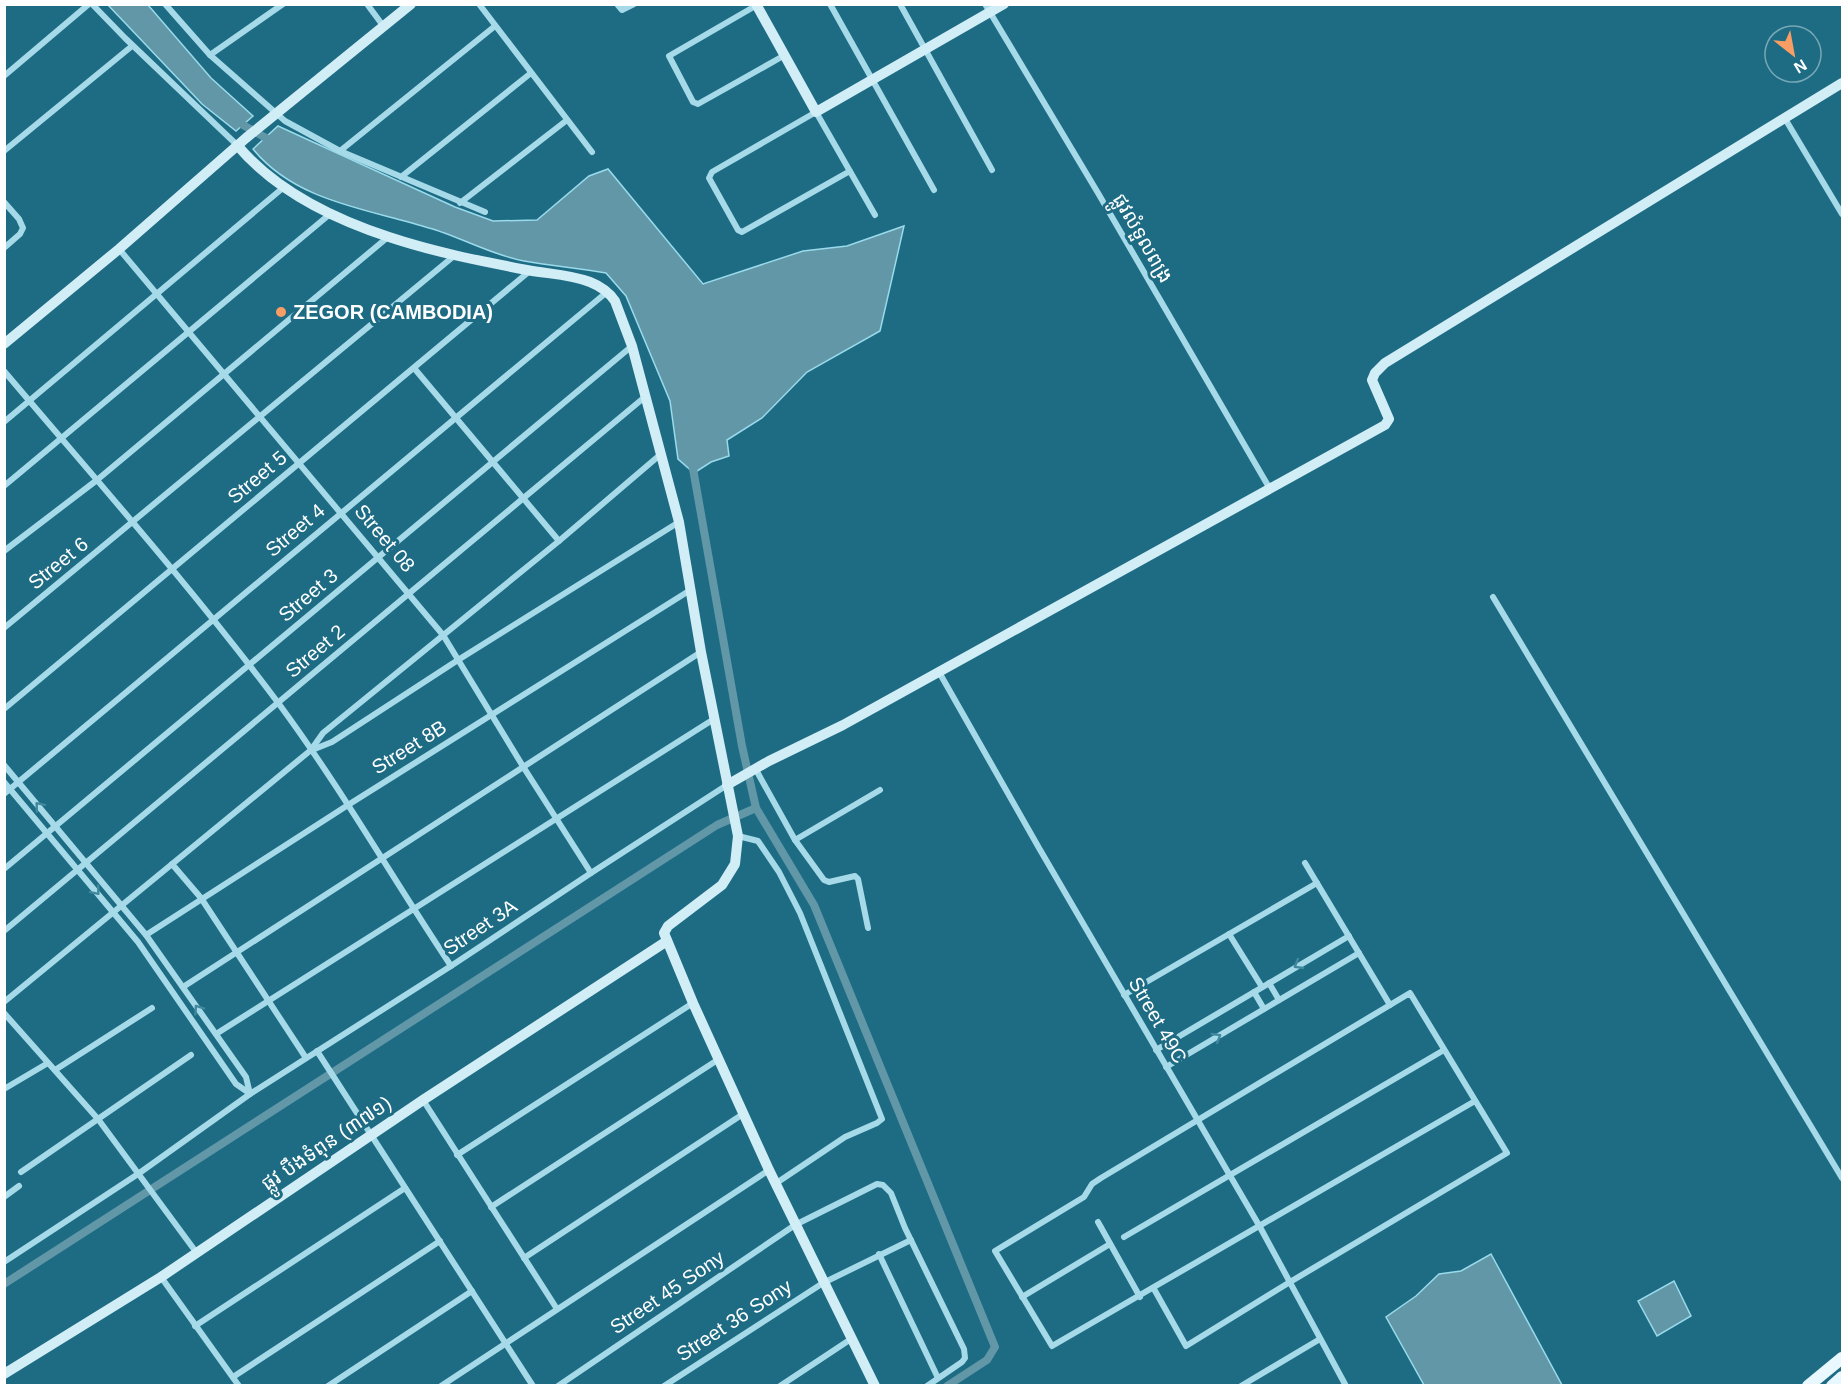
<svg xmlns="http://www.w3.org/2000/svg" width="1847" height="1390" viewBox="0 0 1847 1390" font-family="Arial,'Noto Sans Khmer',sans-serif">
<rect width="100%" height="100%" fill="#1e6c84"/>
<g fill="#6297a8" stroke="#99daeb" stroke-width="1.5">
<path d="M108 5H148L211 78 253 116 236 131 202 104Z"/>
<path d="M278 126 455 207 493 221 537 220 589 176 608 169 703 284 803 251 847 246 904 226 880 331 807 372 762 418 727 440 729 456 711 462 694 473 678 459 670 401 626 296 606 273C579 268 551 266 524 261 491 255 461 237 429 228 369 209 296 202 253 149Z"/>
<path d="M1491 1254 1562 1385H1424L1386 1317 1416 1296 1439 1274 1461 1271Z"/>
<path d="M1674 1281 1691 1316 1657 1336 1638 1301Z"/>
</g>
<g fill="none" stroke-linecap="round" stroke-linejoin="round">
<g stroke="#6297a8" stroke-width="8">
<path d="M237 118 243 125 273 142"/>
<path d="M692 463 742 746 756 808 814 905 995 1347 987 1360 947 1386"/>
<path d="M4 1284 717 825 756 808"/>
</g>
<g stroke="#a6dae9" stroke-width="6">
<path d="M92 4 125 38 237 145"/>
<path d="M165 4 210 55 285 121 340 151 485 212"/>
<path d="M367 4 384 27"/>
<path d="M479 4 592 152"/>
<path d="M617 4 622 10 634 4"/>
<path d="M830 4 934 190"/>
<path d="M900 4 992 170"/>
<path d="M985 4 1098 193 1270 489"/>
<path d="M757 5 669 56 693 102 698 104 785 55"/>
<path d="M210 55 283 4"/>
<path d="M4 76 89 4"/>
<path d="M1784 117 1842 214"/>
<path d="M4 151 132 46"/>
<path d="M340 151 495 26"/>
<path d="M850 171 742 232 738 230 709 178 712 172 816 112 875 215"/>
<path d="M401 177 531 73"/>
<path d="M4 202 19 219 23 228 20 234 4 248"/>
<path d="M460 203 567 120"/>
<path d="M119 249 443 635 524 768 591 873"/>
<path d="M414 368 559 541"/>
<path d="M4 371C97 481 193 589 279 704 341 788 393 879 451 966"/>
<path d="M4 422 284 187"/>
<path d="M4 486 330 214"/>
<path d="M4 551 97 480 388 237"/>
<path d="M1493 597 1842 1178"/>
<path d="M4 628 454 256"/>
<path d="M939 672 1039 848 1260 1227 1346 1386"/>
<path d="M4 709 531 270"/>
<path d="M312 750 332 742 458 660 679 522"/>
<path d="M4 765 146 935 246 1077 250 1094"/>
<path d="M755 768 795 840 880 790"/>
<path d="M4 782 138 942 236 1084 249 1093"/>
<path d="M4 794 607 292"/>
<path d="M738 836 758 841 779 872 800 913 882 1119 877 1123 845 1137 775 1184"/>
<path d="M795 840 824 880 829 882 855 876 858 879 868 928"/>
<path d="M1305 863 1390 1005"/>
<path d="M172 864 201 898 306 1058"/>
<path d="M4 869 632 346"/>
<path d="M4 931 646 396"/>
<path d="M1229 934 1262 987"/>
<path d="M146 935 348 805 692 589"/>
<path d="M1269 983 1279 1000"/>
<path d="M183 987 701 652"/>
<path d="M1254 992 1264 1009"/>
<path d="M1124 995 1317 883"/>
<path d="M4 1002 311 750 323 733 559 541 661 454"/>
<path d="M4 1013 98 1119 196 1252"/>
<path d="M216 1034 714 719"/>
<path d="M1156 1050 1349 936"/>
<path d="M317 1051 533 1386"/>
<path d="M1166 1067 1359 953"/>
<path d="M55 1070 152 1008"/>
<path d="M4 1089 48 1063"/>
<path d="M423 1100 557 1309"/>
<path d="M457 1155 693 1003"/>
<path d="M21 1172 191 1055"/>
<path d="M4 1197 19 1186"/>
<path d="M491 1207 719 1059"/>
<path d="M1098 1222 1140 1297"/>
<path d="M1124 1237 1444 1050"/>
<path d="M879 1254 938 1378"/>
<path d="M524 1258 743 1114"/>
<path d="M4 1262 138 1174 250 1094 451 966 591 873 727 785"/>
<path d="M161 1277 239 1386"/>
<path d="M1154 1289 1186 1346 1290 1282 1507 1153 1410 993 1101 1178 1092 1184 1084 1197 995 1251 1052 1346 1475 1101"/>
<path d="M1022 1297 1110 1244"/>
<path d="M195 1326 405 1188"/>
<path d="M233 1377 440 1241"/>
<path d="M328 1386 472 1291"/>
<path d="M441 1386 769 1170"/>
<path d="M558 1386 795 1225 877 1184 883 1185 891 1193 905 1228 964 1349 965 1358 962 1362 927 1386"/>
<path d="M664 1386 823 1283 911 1240"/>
<path d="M780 1386 851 1339"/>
<path d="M1241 1386 1320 1339"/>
</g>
<g stroke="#d1eef7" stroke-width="10">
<path d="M756 4 816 112 1004 4"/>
<path d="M237 145C275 190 334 219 389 237 434 252 480 261 527 270 548 274 569 274 590 282 600 286 609 292 615 301L632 346 679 522 701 652 738 836 735 864 722 885 668 926 664 933 693 1003 769 1170 875 1386"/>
<path d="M4 344 119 249 246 138 411 4"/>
<path d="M727 785 769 761 843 725 1385 425 1389 419 1372 380 1375 373 1385 363 1842 83"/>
<path d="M4 1374 161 1277 423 1100 667 941"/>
</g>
<g stroke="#e9f8fe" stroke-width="12">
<path d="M1808 1386 1842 1358"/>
<path d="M1832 1386 1842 1377"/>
</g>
</g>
<defs><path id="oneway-chevron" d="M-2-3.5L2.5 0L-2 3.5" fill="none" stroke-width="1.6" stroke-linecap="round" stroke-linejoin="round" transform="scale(1.5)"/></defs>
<g stroke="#40889d">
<use href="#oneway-chevron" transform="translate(39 806) rotate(-130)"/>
<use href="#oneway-chevron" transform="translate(96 891) rotate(50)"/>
<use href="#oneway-chevron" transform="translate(1298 965) rotate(149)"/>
<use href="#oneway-chevron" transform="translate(198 1009) rotate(-125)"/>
<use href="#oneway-chevron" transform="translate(1217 1037) rotate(-31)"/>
</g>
<circle fill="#f89e65" stroke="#1e6c84" stroke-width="2" cx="281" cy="312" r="6"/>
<g text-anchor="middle" stroke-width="6" stroke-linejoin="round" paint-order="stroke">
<g font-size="20" fill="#fff" stroke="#1e6c84">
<text transform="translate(1143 238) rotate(60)" y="7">ផ្លូវលំទួលពង្រ</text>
<text transform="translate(257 477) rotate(-40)" y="7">Street 5</text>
<text transform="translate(295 530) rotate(-40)" y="7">Street 4</text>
<text transform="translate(385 538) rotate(50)" y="7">Street 08</text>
<text transform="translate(58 563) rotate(-39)" y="7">Street 6</text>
<text transform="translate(308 595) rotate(-40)" y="7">Street 3</text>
<text transform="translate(315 651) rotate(-40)" y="7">Street 2</text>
<text transform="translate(409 747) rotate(-32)" y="7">Street 8B</text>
<text transform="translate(480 927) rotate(-34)" y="7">Street 3A</text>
<text transform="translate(1158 1020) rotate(60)" y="7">Street 49C</text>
<text transform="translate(326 1143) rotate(-34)" y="7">ផ្លូវ បឹងទំពុន (៣៧១)</text>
<text transform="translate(667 1292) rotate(-34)" y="7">Street 45 Sony</text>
<text transform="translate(734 1320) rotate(-33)" y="7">Street 36 Sony</text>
</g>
<g font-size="20" font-weight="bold" fill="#fff" stroke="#1e6c84" text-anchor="start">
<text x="293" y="319">ZEGOR (CAMBODIA)</text>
</g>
</g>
<rect width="1847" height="1390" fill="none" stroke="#ffffff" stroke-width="12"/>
<g transform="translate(1793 54) rotate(149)"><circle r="28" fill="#1e6c84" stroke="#78a7b5" stroke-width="1.5"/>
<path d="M0-4.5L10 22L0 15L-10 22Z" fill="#f89e65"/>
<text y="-9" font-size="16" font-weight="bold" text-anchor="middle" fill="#ffffff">N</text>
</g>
</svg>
